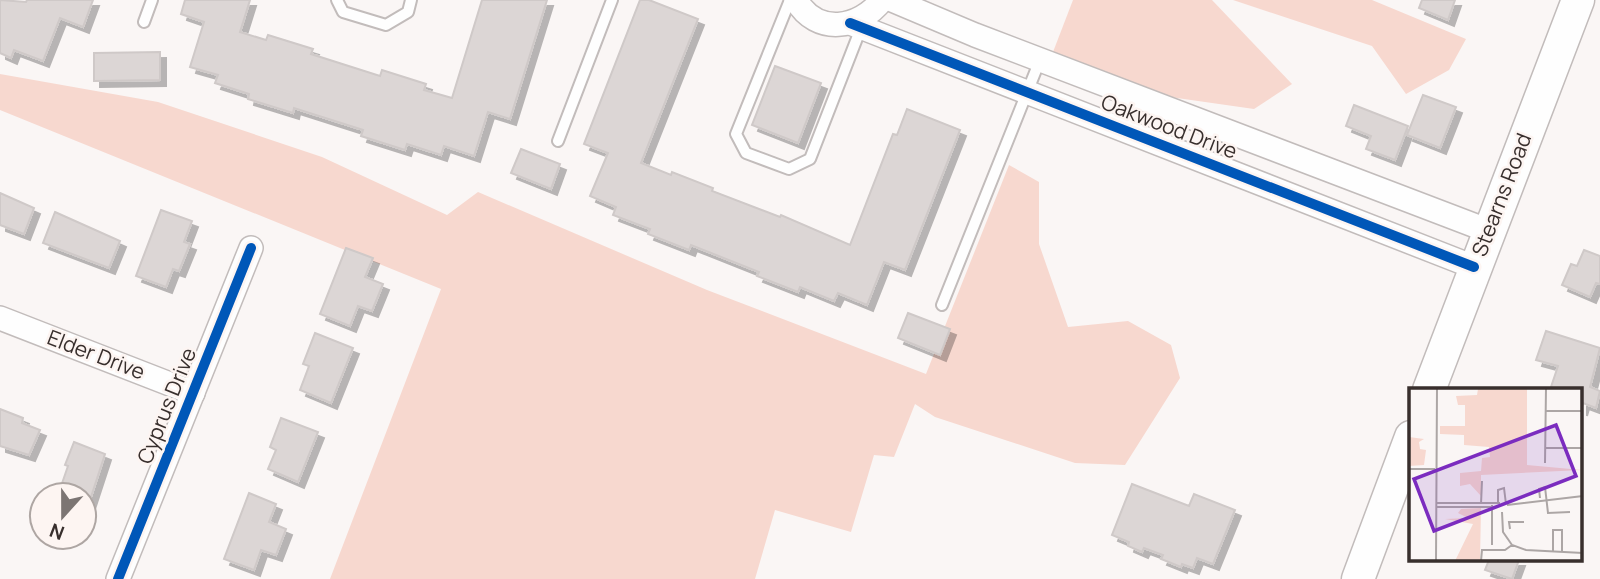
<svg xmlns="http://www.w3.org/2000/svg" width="1600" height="579" viewBox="0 0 1600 579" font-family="Manrope,sans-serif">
<defs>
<filter id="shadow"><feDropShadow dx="6" dy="6" stdDeviation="0" flood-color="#0004"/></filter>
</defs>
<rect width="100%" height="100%" fill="#faf6f5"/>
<g fill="#f7d8cf">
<path d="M1073 0H1212L1292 84 1254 109 1170 97 1053 52Z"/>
<path d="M1233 0H1372L1466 39 1449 70 1406 94 1372 46Z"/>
<path d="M0 74 158 102 322 157 447 215 478 192 707 290 926 374 1009 165 1039 182V244L1068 327 1128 321 1171 345 1180 378 1125 465 1075 463 935 417 915 404 894 457 874 455 851 532 775 510 755 579H330L441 289 0 110Z"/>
</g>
<g fill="#dcd6d5" stroke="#cfc9c8" stroke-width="2" filter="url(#shadow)">
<path d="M0 0 26 2 27 0H93L83 27 60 18 43 61 14 50 11 58 0 53Z"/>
<path d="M185 0H250L240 32 266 40 268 35 313 49 311 54 380 76 382 70 426 84 424 90 452 98 482 0H547L510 119 488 112 474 156 444 146 441 155 407 144 405 150 361 136 363 130 294 108 293 113 248 99 249 94 215 83 218 75 190 67 204 22 181 14Z"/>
<path d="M640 0H649L698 19 641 163 671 175 672 172 713 188 712 191 780 217 781 215 850 245 893 134 897 135 907 109 960 130 905 270 884 262 867 305 838 293 834 301 800 287 798 292 757 276 759 272 691 245 689 250 648 234 650 229 613 215 616 207 590 196 608 153 584 144Z"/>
<path d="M1422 0H1455L1448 20 1419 8Z"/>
<path d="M160 52V80L94 81V53Z"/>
<path d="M775 66 821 83 798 143 752 125Z"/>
<path d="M1423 95 1456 107 1440 148 1407 135Z"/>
<path d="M1354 105 1408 126 1395 160 1366 149 1371 136 1346 126Z"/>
<path d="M521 149 560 164 551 189 511 173Z"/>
<path d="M0 193 34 208 24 234 0 225Z"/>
<path d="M161 210 192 221 184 242 190 244 179 271 173 269 166 287 136 276Z"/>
<path d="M55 212 120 241 109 268 43 243Z"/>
<path d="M346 248 373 258 365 277 383 284 372 311 358 306 350 326 320 314Z"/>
<path d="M1584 250 1600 256V284L1596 283 1590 297 1562 285 1571 264 1577 266Z"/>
<path d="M908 313 950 329 940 355 898 338Z"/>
<path d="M1546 331 1600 348 1590 387 1600 391 1596 408 1583 403 1581 410V390H1550L1558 366 1536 360Z"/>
<path d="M315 333 353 348 331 403 300 390 309 366 303 364Z"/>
<path d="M0 409 23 418 22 423 40 430 29 455 0 446Z"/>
<path d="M281 418 318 432 298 482 268 469 276 450 270 447Z"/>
<path d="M74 442 105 454 89 503 85 502 84 505V495H58L68 466 65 465Z"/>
<path d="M1132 484 1189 506 1194 494 1235 510 1213 564 1197 558 1193 568 1182 564 1181 567 1161 559 1163 555 1144 548 1142 552 1128 546 1129 542 1112 535Z"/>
<path d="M249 493 276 504 269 522 286 529 276 555 261 550 254 570 224 559Z"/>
<path d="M1489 560H1519L1512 579 1485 570Z"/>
</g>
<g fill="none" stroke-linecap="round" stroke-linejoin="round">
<g stroke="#c2bcbb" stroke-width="14">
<g id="service">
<path d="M337 0 343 12 386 25 408 12 411 0"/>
<path d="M790 0 736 134 746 153 789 169 810 159 861 28"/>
<path d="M144 22 152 0"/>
<path d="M558 141 612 0"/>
<path d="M942 305 1040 60"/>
</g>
</g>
<g stroke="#c2bcbb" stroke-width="26">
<g id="minor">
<path d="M796 0C817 36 859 29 882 0"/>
<path d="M892 0 975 35 1489 231"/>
<path d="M850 23 1474 267"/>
<path d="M0 318 193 393"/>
<path d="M118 579 251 248"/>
</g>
</g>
<g stroke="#c2bcbb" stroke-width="35">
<g id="secondary">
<path d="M1429 390 1578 0"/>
<path d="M1358 579 1411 437"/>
</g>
</g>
<use href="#service" stroke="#fefefe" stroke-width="10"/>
<use href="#minor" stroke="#fefefe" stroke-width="23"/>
<use href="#secondary" stroke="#fefefe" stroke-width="32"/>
<g stroke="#fdf5f2" stroke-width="15">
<g id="cycleway">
<path d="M850 23 1474 267"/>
<path d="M118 579 251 248"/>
</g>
</g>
<use href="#cycleway" stroke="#0057b8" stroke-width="10"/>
</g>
<g text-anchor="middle" stroke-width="5" stroke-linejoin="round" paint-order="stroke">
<g font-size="21" fill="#382f2d" stroke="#fdf5f2">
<text transform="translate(1169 127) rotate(21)" y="7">Oakwood Drive</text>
<text transform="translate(1502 195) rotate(-69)" y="7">Stearns Road</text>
<text transform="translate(96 355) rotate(21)" y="7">Elder Drive</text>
<text transform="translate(167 406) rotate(-68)" y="7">Cyprus Drive</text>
</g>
</g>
<g transform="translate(1409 388)">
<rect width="173" height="173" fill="#faf6f5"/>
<path d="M78 0H118V77L173 82 72 87V108L61 96 51 98V85L72 83 73 70 81 69 80 59 55 57V47L31 46V38H56V17H49L47 8 68 7 69 1ZM0 49 15 51 10 54 11 61 17 62 15 77 0 78ZM72 120 71 173H46L64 136 36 131 59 130 49 125 52 121Z" fill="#f7d8cf"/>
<path fill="none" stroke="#aca6a5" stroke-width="2" d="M137 23H174M137 60H174M136 75 137 0M0 81H26M131 110 130 101 136 99 139 125 161 124M27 115H91M89 115V102L95 100 97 116M72 116 73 93M98 117 174 108M27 119H88M93 124 94 144 103 157 117 162 174 165M101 141 100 134H115M83 157V117M144 164V142H153V164M27 173 28 0M72 173 73 162H96L103 157"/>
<path fill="#7b2cbf" fill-opacity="0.15" stroke="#7b2cbf" stroke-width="3.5" d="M147 37 167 88 25 143 5 91Z"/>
<rect width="173" height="173" fill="none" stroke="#382f2d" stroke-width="3.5"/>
</g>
<g transform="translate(63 516) rotate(201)"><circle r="33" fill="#fdf5f2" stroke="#aea6a3" stroke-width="2"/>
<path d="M0-5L12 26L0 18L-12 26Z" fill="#7c7573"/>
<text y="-10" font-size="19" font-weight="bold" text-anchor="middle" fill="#382f2d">N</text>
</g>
</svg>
